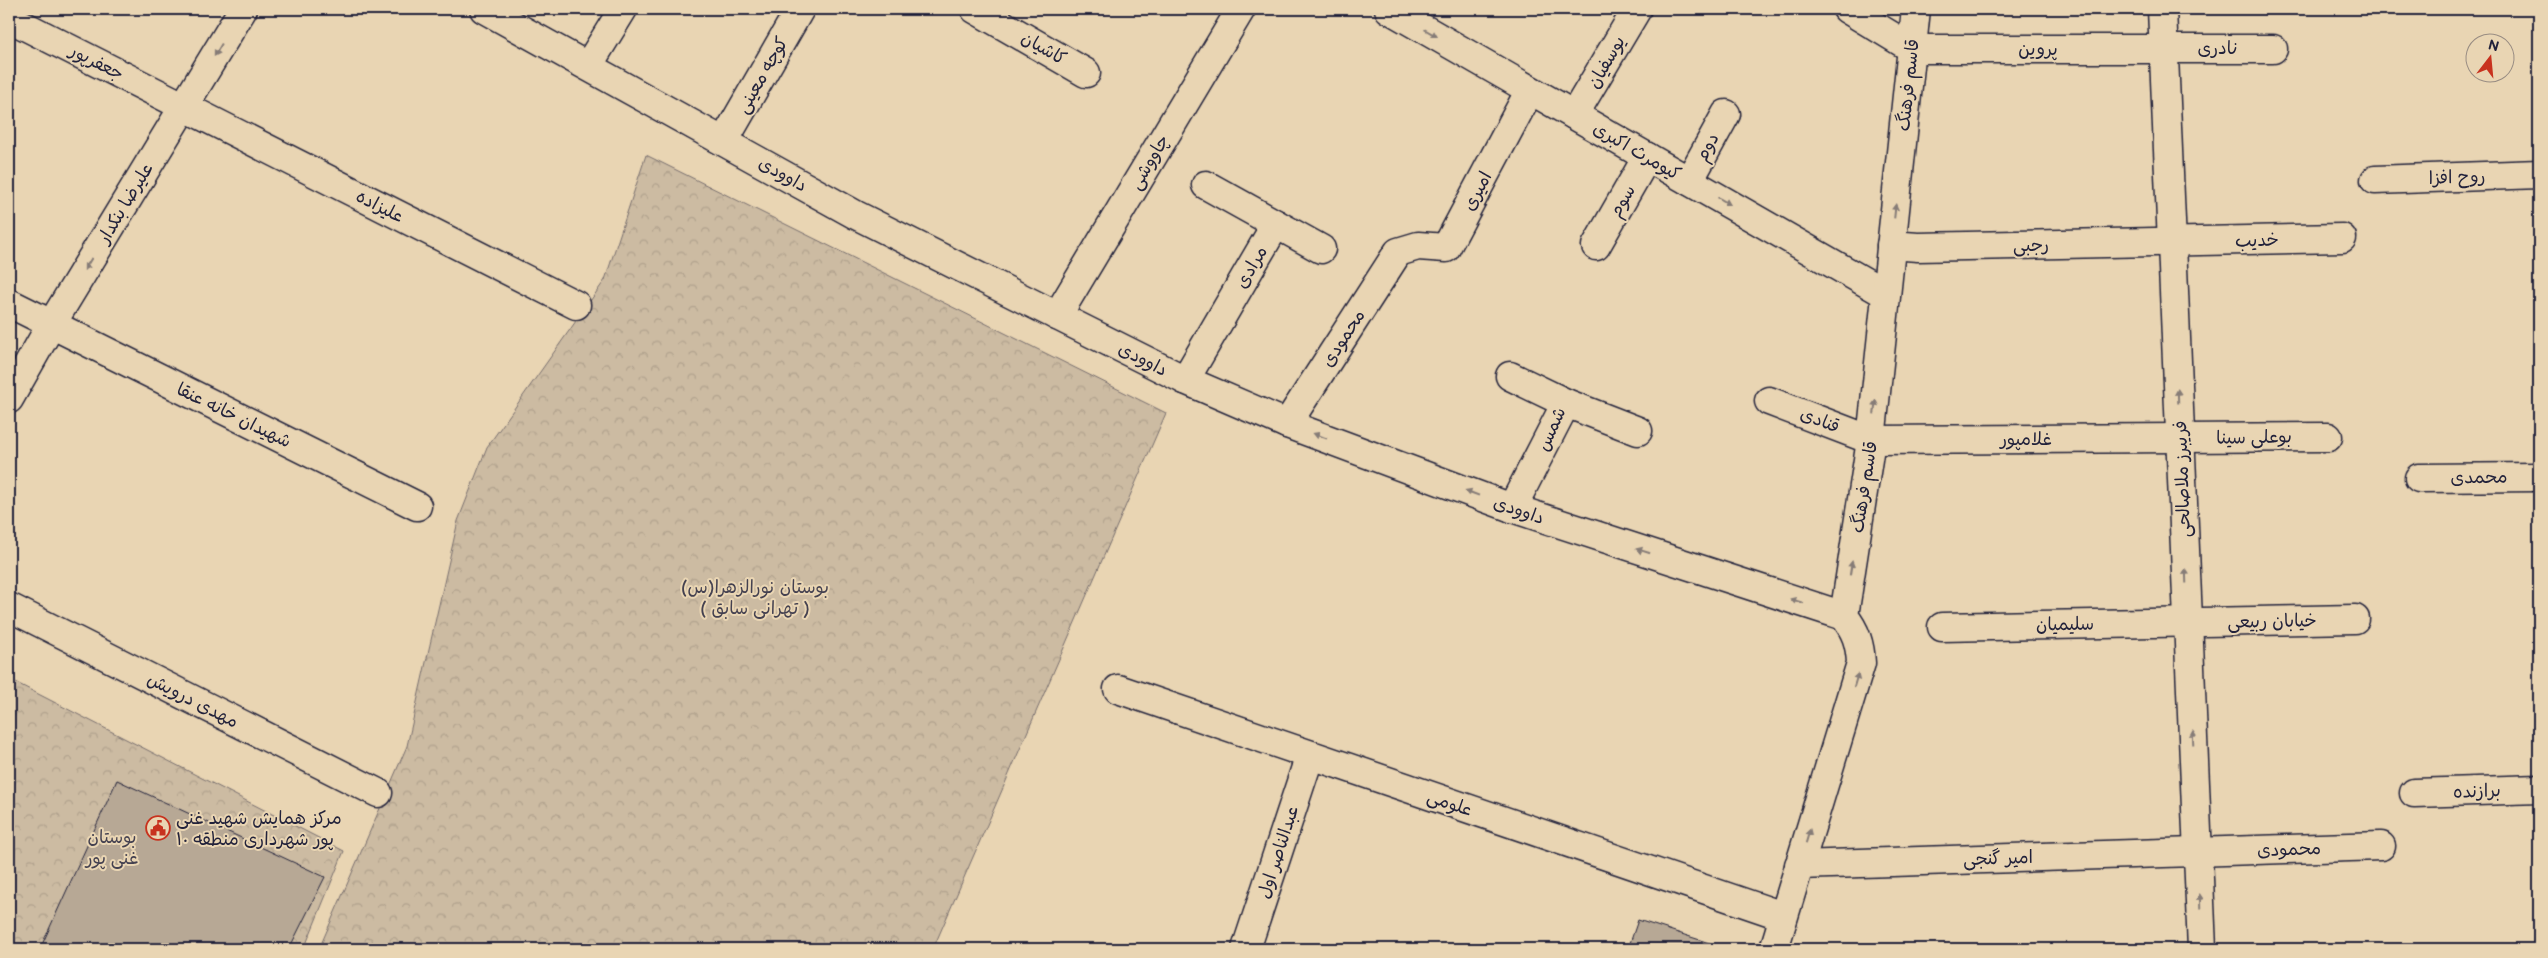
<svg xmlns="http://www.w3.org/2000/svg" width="2548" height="958" viewBox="0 0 2548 958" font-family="'Balsamiq Sans','Playpen Sans Arabic',sans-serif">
<defs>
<pattern id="park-crowns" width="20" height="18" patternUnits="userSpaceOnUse" patternTransform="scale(1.25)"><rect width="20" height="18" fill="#ccbba2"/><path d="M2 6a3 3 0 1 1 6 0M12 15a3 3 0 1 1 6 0" fill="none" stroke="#afa08c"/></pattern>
</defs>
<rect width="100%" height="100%" fill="#e9d5b3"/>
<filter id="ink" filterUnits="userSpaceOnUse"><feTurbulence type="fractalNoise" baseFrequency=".02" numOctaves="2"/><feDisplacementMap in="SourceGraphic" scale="10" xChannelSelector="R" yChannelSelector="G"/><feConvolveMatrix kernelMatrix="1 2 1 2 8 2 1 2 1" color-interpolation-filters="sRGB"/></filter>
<g filter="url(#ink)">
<g fill="url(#park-crowns)" stroke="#776e6e">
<path d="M646 155 1166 413 933 949H319L407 746 458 521 487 447 605 280Z"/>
<path d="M9 679 344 851 304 949H9Z"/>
</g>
<g fill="#b7a895" stroke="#22223b">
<path d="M117 780 325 877 289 949H40Z"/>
<path d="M1638 920 1728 949H1628Z"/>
</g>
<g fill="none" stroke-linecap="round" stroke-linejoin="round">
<g stroke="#22223b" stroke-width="31">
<g id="street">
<path d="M975 9 1086 73"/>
<path d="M1389 9 1886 294"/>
<path d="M1847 9 1913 49H2273"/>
<path d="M2162 9 2202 949"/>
<path d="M9 18 576 305"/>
<path d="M588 66 623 9"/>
<path d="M1574 115 1637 9"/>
<path d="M724 141 800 9"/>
<path d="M2375 180 2539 174"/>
<path d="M1689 181 1726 114"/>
<path d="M1276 224 1321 249"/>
<path d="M1891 245 1918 247 2342 238"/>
<path d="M1596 246 1647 157"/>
<path d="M9 303 417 506"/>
<path d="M1057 316 1241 9"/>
<path d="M1510 376 1566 403 1512 508"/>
<path d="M1185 380 1276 224 1206 185"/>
<path d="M9 399 51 325 243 9"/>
<path d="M1769 401 1871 440 2328 437"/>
<path d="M1566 403 1638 431"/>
<path d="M1287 424 1398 252 1418 246 1446 248 1530 90"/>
<path d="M2419 478 2539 477"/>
<path d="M9 607 378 793"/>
<path d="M1942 627 2355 619"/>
<path d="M1118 689 1783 916"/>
<path d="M2414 793 2539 789"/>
<path d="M1799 865 2381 846"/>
<path d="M1246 949 1310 755"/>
<path d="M1774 949 1861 663C1860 644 1856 631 1844 616L1871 440 1916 9"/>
</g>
</g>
<g stroke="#22223b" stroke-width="31">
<path id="secondary" d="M484 9 856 215 1185 380 1287 424 1512 508 1844 616"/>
</g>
<use href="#street" stroke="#e9d5b3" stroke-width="28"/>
<use href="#secondary" stroke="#e9d5b3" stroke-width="28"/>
</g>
<defs><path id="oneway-solid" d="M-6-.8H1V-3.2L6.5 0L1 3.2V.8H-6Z" transform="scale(1.25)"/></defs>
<g fill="#867c77">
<use href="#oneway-solid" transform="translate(1431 33) rotate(30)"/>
<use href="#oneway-solid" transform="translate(218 50) rotate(121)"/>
<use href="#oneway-solid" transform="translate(1724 201) rotate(30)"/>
<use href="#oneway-solid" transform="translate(1895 211) rotate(-84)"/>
<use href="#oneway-solid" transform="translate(88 264) rotate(121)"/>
<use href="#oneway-solid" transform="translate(2178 396) rotate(-92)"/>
<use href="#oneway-solid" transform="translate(1875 407) rotate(-84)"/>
<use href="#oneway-solid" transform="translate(1320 436) rotate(-159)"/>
<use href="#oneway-solid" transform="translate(1472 493) rotate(-159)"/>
<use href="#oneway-solid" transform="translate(1643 551) rotate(-162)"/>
<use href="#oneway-solid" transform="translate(1851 568) rotate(-81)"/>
<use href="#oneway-solid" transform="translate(2186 576) rotate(-92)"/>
<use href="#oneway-solid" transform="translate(1797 601) rotate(-162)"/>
<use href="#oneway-solid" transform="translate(1856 680) rotate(-73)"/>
<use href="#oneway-solid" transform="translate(2193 738) rotate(-92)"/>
<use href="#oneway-solid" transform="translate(1808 836) rotate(-73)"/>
<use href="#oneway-solid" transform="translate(2200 901) rotate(-92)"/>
</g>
</g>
<defs>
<g id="civic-ring" transform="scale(1.25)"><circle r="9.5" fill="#e9d5b3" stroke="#c8321e" stroke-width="1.5"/><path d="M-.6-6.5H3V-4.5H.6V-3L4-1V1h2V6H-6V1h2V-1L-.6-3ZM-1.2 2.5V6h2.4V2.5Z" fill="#c8321e"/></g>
</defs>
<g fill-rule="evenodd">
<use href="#civic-ring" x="158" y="828"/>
</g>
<g text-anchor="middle" stroke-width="4" stroke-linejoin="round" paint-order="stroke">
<g font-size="18" fill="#22223b" stroke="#e9d5b3">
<text transform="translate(1044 48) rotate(30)" y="6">کاشیان</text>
<text x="2218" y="54">نادری</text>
<text x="2038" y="55">پروین</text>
<text transform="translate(97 62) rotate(27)" y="6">جعفرپور</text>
<text transform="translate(1606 62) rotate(-60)" y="6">یوسفیان</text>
<text transform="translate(762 75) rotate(-60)" y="6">کوچه معینی</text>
<text transform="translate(1908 85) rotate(-84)" y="6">قاسم فرهنگ</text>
<text transform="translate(1707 147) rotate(-61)" y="6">دوم</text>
<text transform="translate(1637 151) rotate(30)" y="6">کیومرث اکبری</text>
<text transform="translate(1149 162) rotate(-59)" y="6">چاووشی</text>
<text transform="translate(783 174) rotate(29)" y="6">داوودی</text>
<text transform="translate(2457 177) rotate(-2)" y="6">روح افزا</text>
<text transform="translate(1477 191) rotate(-62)" y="6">امیری</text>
<text transform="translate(1622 201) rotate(-60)" y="6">سوم</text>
<text transform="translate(125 203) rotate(-59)" y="6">علیرضا بنکدار</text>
<text transform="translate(380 206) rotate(27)" y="6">علیزاده</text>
<text transform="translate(2257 240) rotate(-2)" y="6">خدیب</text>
<text transform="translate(2031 245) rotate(-1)" y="6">رجبی</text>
<text transform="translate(1251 267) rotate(-60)" y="6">مرادی</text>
<text transform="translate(1343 338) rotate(-57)" y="6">محمودی</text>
<text transform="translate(1143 359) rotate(27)" y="6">داوودی</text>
<text transform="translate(234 415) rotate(26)" y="6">شهیدان خانه‌ عنقا</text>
<text transform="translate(1820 420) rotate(21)" y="6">قنادی</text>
<text transform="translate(1551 429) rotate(-66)" y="6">شمس</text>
<text transform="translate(2254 437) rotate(-1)" y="6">بوعلی سینا</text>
<text x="2026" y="445">غلامپور</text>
<text transform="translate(2479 477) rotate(-1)" y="6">محمدی</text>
<text transform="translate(2182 479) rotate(-92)" y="6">فریبرز ملاصالحی</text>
<text transform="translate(1864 487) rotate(-81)" y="6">قاسم فرهنگ</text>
<text transform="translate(1519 510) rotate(19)" y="6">داوودی</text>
<text transform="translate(2272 621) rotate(-1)" y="6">خیابان ربیعی</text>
<text transform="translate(2065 624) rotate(-1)" y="6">سلیمیان</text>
<text transform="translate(193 700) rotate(27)" y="6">مهدی درویش</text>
<text transform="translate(2477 791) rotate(-2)" y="6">برازنده</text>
<text transform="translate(1450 803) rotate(19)" y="6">علومی</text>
<text transform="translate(2289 849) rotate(-2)" y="6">محمودی</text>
<text transform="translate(1278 852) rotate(-72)" y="6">عبدالناصر اول</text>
<text transform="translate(1998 858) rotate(-2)" y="6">امیر گنجی</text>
</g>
<g font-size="18" fill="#444150" stroke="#e9d5b3">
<text x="755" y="593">بوستان نورالزهرا(س)<tspan x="755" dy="21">( تهرانی سابق )</tspan></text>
<text x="112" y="843">بوستان<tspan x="112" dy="21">غنی پور</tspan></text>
</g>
<g font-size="18" fill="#22223b" stroke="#e9d5b3" text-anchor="start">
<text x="176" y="824">مرکز همایش شهید غنی<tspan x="176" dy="21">پور شهرداری منطقه ۱۰</tspan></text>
</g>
</g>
<rect width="2548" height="958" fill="none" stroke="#e9d5b3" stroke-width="30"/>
<rect x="15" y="15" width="2518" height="928" fill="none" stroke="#22223b" stroke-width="2" filter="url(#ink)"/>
<g transform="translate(2490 58) rotate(16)"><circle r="24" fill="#e9d5b3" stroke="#998d83"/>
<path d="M0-4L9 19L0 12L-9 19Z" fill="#c8321e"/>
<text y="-8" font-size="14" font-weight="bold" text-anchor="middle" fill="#22223b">N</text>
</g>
</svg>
